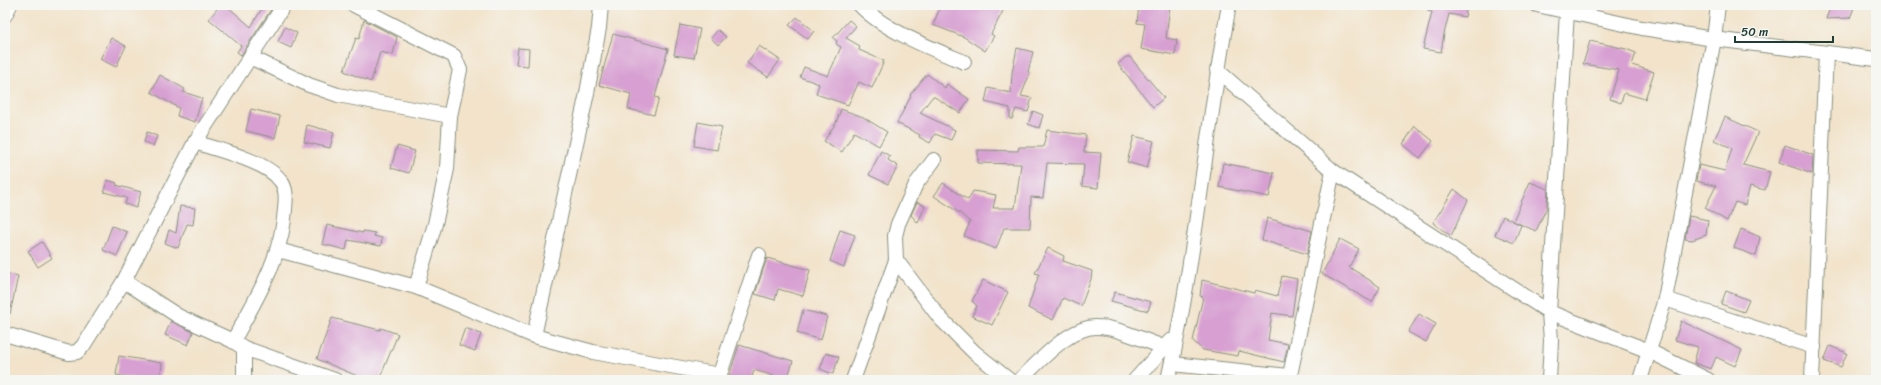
<svg xmlns="http://www.w3.org/2000/svg" width="1881" height="385" viewBox="0 0 1881 385" font-family="Sriracha,sans-serif">
<rect width="100%" height="100%" fill="#f6f6f2"/>
<filter id="ink" filterUnits="userSpaceOnUse"><feTurbulence type="fractalNoise" baseFrequency=".025" numOctaves="2"/><feDisplacementMap in="SourceGraphic" scale="8" xChannelSelector="R" yChannelSelector="G"/><feConvolveMatrix kernelMatrix="1 2 1 2 8 2 1 2 1" color-interpolation-filters="sRGB"/></filter>
<filter id="wash" filterUnits="userSpaceOnUse"><feTurbulence type="fractalNoise" baseFrequency=".012" numOctaves="4" result="noise"/><feDisplacementMap in="SourceGraphic" scale="16" xChannelSelector="R" yChannelSelector="G"/><feGaussianBlur stdDeviation="0.9" result="paint"/><feColorMatrix in="noise" values="0 0 0 0 0 0 0 0 0 0 0 0 0 0 0 0 0 1.4 0 .05"/><feComposite in="paint" operator="in"/></filter>
<g filter="url(#wash)">
<rect width="100%" height="100%" fill="#f2e3ca"/>
<g id="blocks">
<g fill="#d79fd2">
<path d="M220 5H226L251 27 264 5 272 8 241 55 237 52 241 46 209 19Z"/>
<path d="M941 5H997L1004 9 991 34 994 36 985 51 964 37 933 25Z"/>
<path d="M1139 5H1170L1166 38 1177 40 1175 55 1141 49 1145 24 1137 23Z"/>
<path d="M1429 5H1467L1465 17 1449 14 1444 34 1441 52 1423 49 1432 12 1428 11Z"/>
<path d="M1831 5H1855L1850 18 1826 19Z"/>
<path d="M797 17 814 31 808 39 789 25Z"/>
<path d="M364 20 397 37 393 55 380 52 371 82 344 71 356 38 359 39Z"/>
<path d="M849 20 856 26 846 38 860 46 859 50 884 61 872 88 859 82 848 105 816 94 819 84 800 77 804 67 828 76 841 47 836 44 837 41 833 38Z"/>
<path d="M680 25 700 29 694 58 674 55Z"/>
<path d="M285 27 297 33 291 48 278 42Z"/>
<path d="M718 30 726 37 718 45 711 38Z"/>
<path d="M613 34 668 49 655 97 659 98 654 115 628 109 631 94 599 85Z"/>
<path d="M111 38 126 46 116 67 100 59Z"/>
<path d="M1590 41 1626 49 1636 53 1632 65 1654 72 1645 99 1624 93 1621 103 1610 99 1619 70 1583 64Z"/>
<path d="M759 46 780 60 768 77 747 63Z"/>
<path d="M518 48 529 49 528 66 516 65Z"/>
<path d="M1017 48 1033 52 1028 72 1030 73 1021 96 1032 98 1028 112 1016 109 1012 119H1010V108L985 102 988 88 1011 93 1012 73Z"/>
<path d="M1126 57H1130L1164 98 1153 107 1118 64Z"/>
<path d="M927 74 945 88 947 84 969 99 960 113 933 96 920 113 955 130 951 140 935 134 930 143 919 137 920 135 897 123 911 96 910 95Z"/>
<path d="M160 75 185 89 183 92 202 98 195 122 177 116 179 108 151 92Z"/>
<path d="M251 109 280 116 275 138 246 131Z"/>
<path d="M841 109 863 117 887 132 879 146 854 132 842 152 824 141 836 123Z"/>
<path d="M1033 111 1043 115 1039 128 1028 124Z"/>
<path d="M1725 117 1758 132 1743 165 1770 172 1765 190 1750 186 1745 205 1735 202 1727 221 1705 208 1716 186 1696 181 1699 165 1725 171 1732 148 1714 140Z"/>
<path d="M698 122 722 127 717 150 694 146Z"/>
<path d="M307 125 334 132 330 148 304 142Z"/>
<path d="M1415 126 1433 141 1420 158 1403 144Z"/>
<path d="M1047 130 1086 135 1084 152 1101 153 1098 188 1082 186 1084 164 1047 163 1043 198 1031 197 1030 228H1004L996 249 964 236 970 222 961 214 934 196 943 183 968 200 973 191 996 195 993 208H1015L1021 164 978 163V150L1018 151 1019 147H1043Z"/>
<path d="M147 132 157 136 153 146 144 142Z"/>
<path d="M1134 136 1154 141 1147 168 1127 162Z"/>
<path d="M1785 145 1813 155 1812 174 1779 162Z"/>
<path d="M397 146 415 151 409 173 391 168Z"/>
<path d="M881 151 890 156 888 160 898 166 888 184 869 175Z"/>
<path d="M1223 163 1274 173 1269 197 1219 187Z"/>
<path d="M107 180 117 183 116 185 141 192 136 208 125 204 127 198 104 192Z"/>
<path d="M1530 182 1548 189 1547 207 1536 231 1513 221Z"/>
<path d="M1454 189 1468 200 1451 236 1433 223Z"/>
<path d="M917 202 925 206 918 223 911 215Z"/>
<path d="M180 206 195 208 193 225 187 224 178 248 165 243 169 230 176 233Z"/>
<path d="M1503 216 1521 225 1514 243 1495 235Z"/>
<path d="M1689 216 1708 220 1706 235 1692 240 1685 239Z"/>
<path d="M1267 218 1312 231 1307 254 1262 240Z"/>
<path d="M327 225 363 233V231L375 233 374 236 382 238 381 246 348 240 346 250 322 244Z"/>
<path d="M112 226 127 232 117 256 103 250Z"/>
<path d="M1741 229 1760 237 1756 256 1734 248Z"/>
<path d="M840 230 855 235 844 267 830 261Z"/>
<path d="M1340 239 1359 249 1349 267 1380 287 1372 302 1322 274Z"/>
<path d="M42 242 52 258 38 267 28 251Z"/>
<path d="M1048 248 1064 256 1063 261 1092 271 1091 279 1081 306 1063 298 1053 320 1028 308 1039 274 1035 273Z"/>
<path d="M767 258 810 270 803 296 778 289 775 300 755 294Z"/>
<path d="M5 273 18 276 10 314H5Z"/>
<path d="M1282 276 1297 279 1292 316 1272 313 1268 340 1288 344 1284 362 1239 351 1238 356 1203 350 1193 341 1203 297 1200 296 1202 280 1254 293 1255 290 1277 296Z"/>
<path d="M983 280 1008 292 992 325 972 316 977 306 972 301Z"/>
<path d="M1726 291 1749 300 1744 312 1721 304Z"/>
<path d="M1115 292 1151 302 1148 311 1111 301Z"/>
<path d="M803 310 827 316 821 340 797 333Z"/>
<path d="M1419 314 1436 324 1426 342 1408 332Z"/>
<path d="M332 318 380 330 381 328 398 334 379 380H367L317 359Z"/>
<path d="M171 321 193 332 188 345 165 335Z"/>
<path d="M1681 321 1742 350 1735 366 1716 357 1711 369 1694 363 1698 347 1675 340Z"/>
<path d="M465 328 481 334 475 351 459 345Z"/>
<path d="M739 345 793 361 787 380 754 370 751 380H728Z"/>
<path d="M1830 346 1847 353 1841 367 1824 361Z"/>
<path d="M826 353 839 357 833 374 820 369Z"/>
<path d="M119 356 162 363 160 380H145L116 375Z"/>
</g>
</g>
</g>
<g filter="url(#ink)">
<use href="#blocks" fill-opacity="0" stroke="#88907f" stroke-width="1"/>
<g fill="none" stroke-linecap="round" stroke-linejoin="round">
<g stroke="#88907f" stroke-width="16">
<g id="minor">
<path d="M354 5 454 56 460 70 450 116 447 169 435 224 416 287"/>
<path d="M860 5C883 30 933 49 964 62"/>
<path d="M1537 5 1642 28 1714 39 1876 59"/>
<path d="M5 15 10 5"/>
<path d="M250 57 309 85 338 95 450 116"/>
<path d="M1217 70 1333 171 1549 312 1649 351 1708 380"/>
<path d="M195 142C218 150 266 161 280 180 287 188 286 199 285 209 282 258 256 299 233 341"/>
<path d="M278 250 416 287 534 336 593 352 720 375"/>
<path d="M896 260 940 318 974 352 1009 380"/>
<path d="M124 281 178 316 233 341 244 348 335 380"/>
<path d="M1665 299 1814 347"/>
<path d="M5 334 69 353 77 352 83 346 124 281 195 142 284 5"/>
<path d="M534 336 587 93 599 28 601 5"/>
<path d="M1172 364 1289 376"/>
<path d="M244 380V348"/>
<path d="M718 380 759 255"/>
<path d="M853 380 896 260 895 236 898 224 916 184 934 160"/>
<path d="M1020 380C1039 362 1070 326 1097 327 1118 327 1144 341 1164 347"/>
<path d="M1135 380 1170 341"/>
<path d="M1168 380C1196 256 1206 130 1229 5"/>
<path d="M1289 380 1333 171"/>
<path d="M1549 380 1551 341 1549 312 1567 12"/>
<path d="M1640 380 1665 299 1714 39 1718 5"/>
<path d="M1812 380 1826 53"/>
</g>
</g>
<use href="#minor" stroke="#fff" stroke-width="14"/>
</g>
</g>
<rect width="1881" height="385" fill="none" stroke="#f6f6f2" stroke-width="20"/>
<path d="M1735 36v6h98v-6" fill="none" stroke="#1f3d34" stroke-width="2"/>
<text x="1741" y="36" font-size="12" fill="#1f3d34" stroke="#f6f6f2" stroke-width="3" paint-order="stroke">50 m</text>
</svg>
